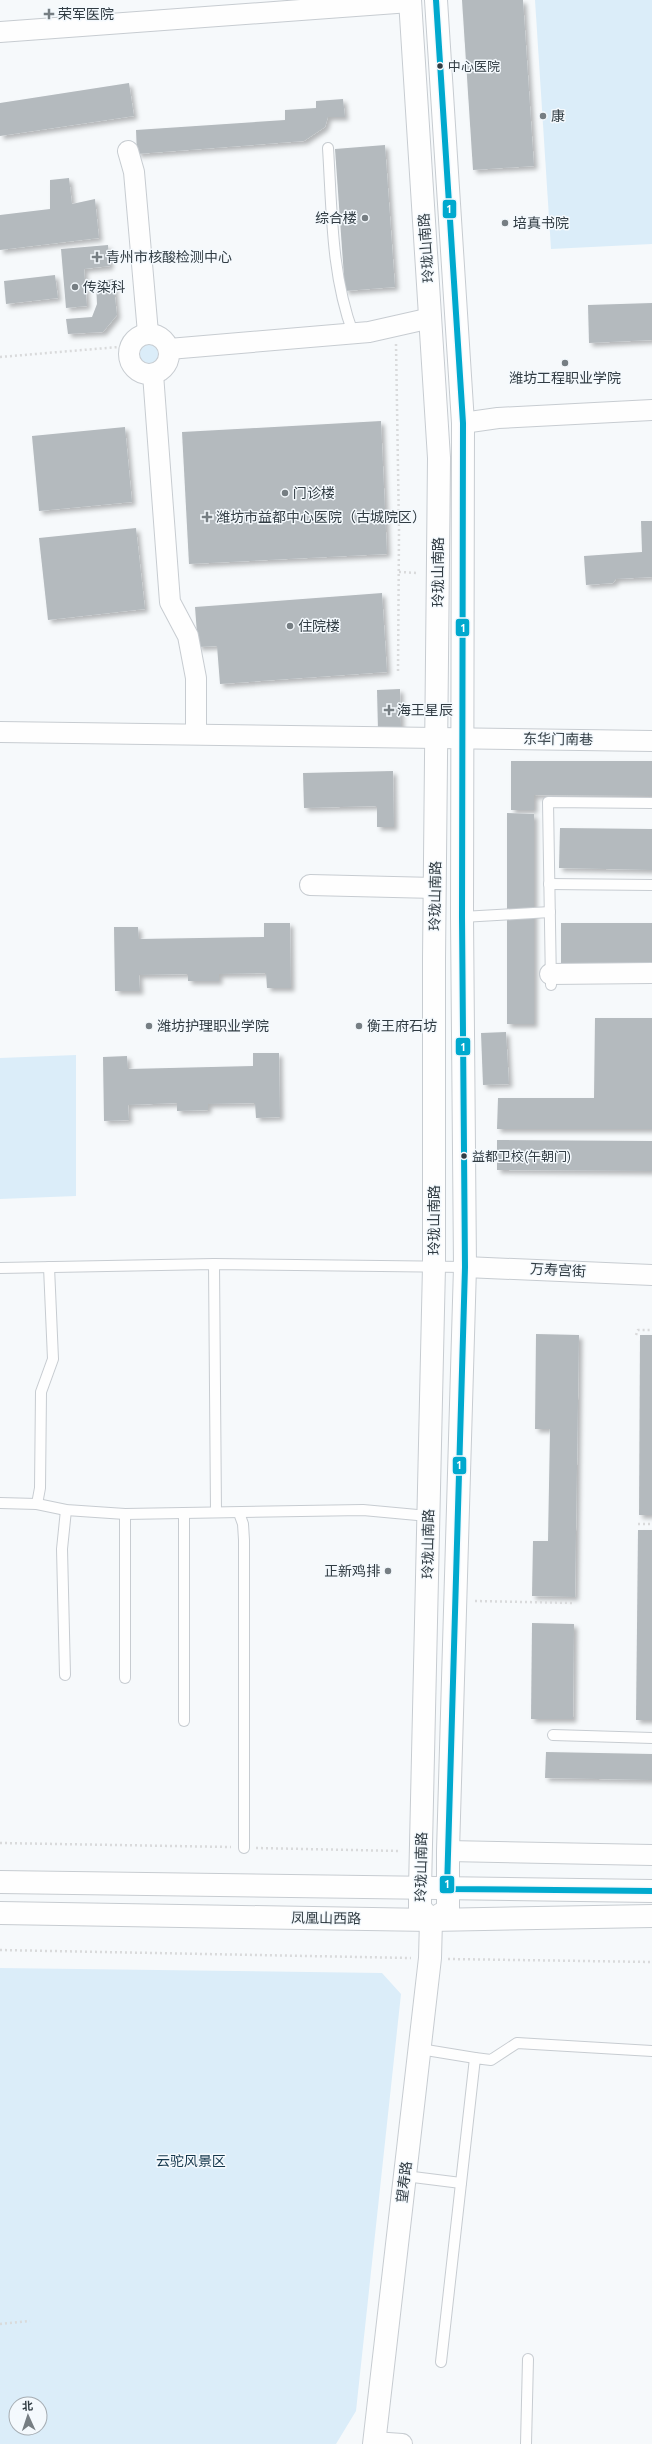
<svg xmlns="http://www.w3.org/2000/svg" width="652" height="2444" viewBox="0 0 652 2444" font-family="Ubuntu,'Noto Sans SC',sans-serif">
<defs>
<filter id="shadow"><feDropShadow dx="3.5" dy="3.5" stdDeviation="2" flood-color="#0004"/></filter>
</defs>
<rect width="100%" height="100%" fill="#f6f9fb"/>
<g fill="#dbedf9" fill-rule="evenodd">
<path d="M535 0H652V244L551 249Z"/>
<circle cx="149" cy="355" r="12"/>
<path d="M76 1055V1196L0 1199V1058Z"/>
<path d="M0 1968 382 1973 401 1994 356 2411 336 2444H0ZM16 2404H40V2428H16Z"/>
</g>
<g fill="#b4babe" filter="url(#shadow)">
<path d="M462 0H523L534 166 473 170Z"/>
<path d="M129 83 134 116 0 136V103Z"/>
<path d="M343 99 345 117H328L325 127 304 141 137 154 136 130 285 120V110L316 108V101Z"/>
<path d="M385 145 395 287 345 291 335 149Z"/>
<path d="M69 178 72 204 95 199 99 238 0 250V215L50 209V180Z"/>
<path d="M108 245 110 266 84 269 87 306 66 308 61 249Z"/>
<path d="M55 275 58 298 6 304 4 281Z"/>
<path d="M113 279 117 315 103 332 68 334 66 319 92 317 97 304 96 282Z"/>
<path d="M652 303V340L589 343 588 305Z"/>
<path d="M381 421 387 554 189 564 182 432Z"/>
<path d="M125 427 132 502 39 511 32 436Z"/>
<path d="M641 521H652V577L616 579 613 583 586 585 584 556 642 552Z"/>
<path d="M136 528 145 609 48 620 39 538Z"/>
<path d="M382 593 387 672 220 684 217 646 198 647 195 607Z"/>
<path d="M400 689 401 730H378L377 690Z"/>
<path d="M511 761H652V796L534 795V810H511Z"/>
<path d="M393 771 394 827H377V806L304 808 303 773Z"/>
<path d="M507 813 534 814V1024H507Z"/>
<path d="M560 828 652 829V870L559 868Z"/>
<path d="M264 923H290L291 988H267L266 973 219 974V981H188V974L139 975 140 991H115L114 927H138L139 939 264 937Z"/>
<rect x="561" y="923" width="91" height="42"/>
<path d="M595 1018H652V1129H497L498 1098H594Z"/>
<path d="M506 1032 509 1084 483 1085 481 1033Z"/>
<path d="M253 1053H279L280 1117 256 1118 255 1103 208 1104V1110L177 1111V1103L128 1105 129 1120 104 1121 103 1057 127 1056 128 1069 253 1066Z"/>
<path d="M497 1140 652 1141V1171L497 1170Z"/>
<path d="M536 1334 579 1335 575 1597 532 1596 533 1541H548L550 1429H535Z"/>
<path d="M640 1335H652V1515H639Z"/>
<path d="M638 1530H652V1720H636Z"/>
<path d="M532 1623 574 1624 573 1719H531Z"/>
<path d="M546 1752 652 1754V1780L545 1778Z"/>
</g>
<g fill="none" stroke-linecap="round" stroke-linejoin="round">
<g stroke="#c7ccd1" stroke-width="12">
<g id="service">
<path d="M328 148C332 210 331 274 353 333"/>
<path d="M549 884 652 885"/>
<path d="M462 917 550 912"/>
<path d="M551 985 548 802 652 803"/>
<path d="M214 1264 216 1512"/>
<path d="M0 1268 214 1264 465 1267"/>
<path d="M0 1503 37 1504 66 1510 125 1514 363 1510 428 1516"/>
<path d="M37 1504 40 1488 41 1392 53 1359 49 1267"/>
<path d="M184 1513V1721"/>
<path d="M239 1513 243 1524 244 1540V1848"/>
<path d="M65 1675 62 1549 66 1510"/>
<path d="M125 1678V1514"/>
<path d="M553 1735 652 1738"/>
<path d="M420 2049 475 2058"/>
<path d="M405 2176 461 2183"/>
<path d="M441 2362 475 2058 491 2060 517 2043 652 2051"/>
<path d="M526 2444 528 2359"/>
</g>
</g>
<g stroke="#c7ccd1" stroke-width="22">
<g id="minor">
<path d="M0 32 410 2"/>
<path d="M128 151 134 172 148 333"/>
<circle cx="149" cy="354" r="20"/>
<path d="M169 349 369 332 431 318"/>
<path d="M153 374 170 602 188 636 196 678V734"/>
<path d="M463 423 498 418 652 410"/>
<path d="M0 732 652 741"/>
<path d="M310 885 435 888"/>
<path d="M550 974 652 973"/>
<path d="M465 1267 652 1275"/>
<path d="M448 1851 652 1855"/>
<path d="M374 2442 402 2444"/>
</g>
</g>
<g stroke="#c7ccd1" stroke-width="24">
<path id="tertiary" d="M374 2444 430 1958 431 1920"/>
</g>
<g stroke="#c7ccd1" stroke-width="24">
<path id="secondary" d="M410 0 439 458 434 959V1266L420 1889V1908L431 1920 448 1910V1851L465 1267 462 917 463 423 436 0"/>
</g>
<g stroke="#c7ccd1" stroke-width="24">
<g id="primary">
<path d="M0 1882 652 1891"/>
<path d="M0 1913 431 1920 652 1916"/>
</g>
</g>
<g stroke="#d9dadb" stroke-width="2.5" stroke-dasharray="2 3" stroke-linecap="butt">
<path d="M396 344 399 530 398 674"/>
<path d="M0 357 130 346"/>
<path d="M399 572 418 573"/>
<path d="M636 1335 638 1330H652"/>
<path d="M638 1524H652"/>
<path d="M475 1601 575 1603"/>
<path d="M0 1843 231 1847"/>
<path d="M256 1848 401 1851"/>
<path d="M0 1950 411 1958"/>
<path d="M448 1959 652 1962"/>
<path d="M0 2324 30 2321"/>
</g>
<use href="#service" stroke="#fefefe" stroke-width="10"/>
<use href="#minor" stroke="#fefefe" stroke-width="20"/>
<use href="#tertiary" stroke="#fefefe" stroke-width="22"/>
<use href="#secondary" stroke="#fefefe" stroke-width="22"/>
<use href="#primary" stroke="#fefefe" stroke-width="22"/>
<g stroke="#f4f9fd" stroke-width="9">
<path id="bus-1" d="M436 0 463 423 462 917 465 1267 447 1889 652 1891"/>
</g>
<use href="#bus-1" stroke="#00a9ce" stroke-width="6"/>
</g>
<g fill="#767e83" stroke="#f4f9fd" stroke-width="1.5">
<path d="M47 8h4v4h4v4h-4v4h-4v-4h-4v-4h4z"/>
<circle cx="543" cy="116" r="4"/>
<circle cx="365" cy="218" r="4"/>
<circle cx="505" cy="223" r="4"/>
<path d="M95 251h4v4h4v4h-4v4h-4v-4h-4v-4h4z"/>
<circle cx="75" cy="287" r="4"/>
<circle cx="565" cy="363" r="4"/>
<circle cx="285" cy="493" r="4"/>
<path d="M205 511h4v4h4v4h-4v4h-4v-4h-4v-4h4z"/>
<circle cx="290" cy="626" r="4"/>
<path d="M387 704h4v4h4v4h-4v4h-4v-4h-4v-4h4z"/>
<circle cx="149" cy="1026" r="4"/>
<circle cx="359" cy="1026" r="4"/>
<circle cx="388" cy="1571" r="4"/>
</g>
<g fill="#313c43" stroke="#f4f9fd" stroke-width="1.5">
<circle cx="440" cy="66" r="3.5"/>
<circle cx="464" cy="1156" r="3.5"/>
</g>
<g text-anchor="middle" stroke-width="3" stroke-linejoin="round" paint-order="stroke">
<g font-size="13" fill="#313c43" stroke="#f4f9fd" text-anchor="start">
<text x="448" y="71">中心医院</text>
<text x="472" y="1161">益都卫校(午朝门)</text>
</g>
<g font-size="14" fill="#313c43" stroke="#f4f9fd" text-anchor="start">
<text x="58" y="19">荣军医院</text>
<text x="551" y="121">康</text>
<text x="357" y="223" text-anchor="end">综合楼</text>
<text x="513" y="228">培真书院</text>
<text x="106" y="262">青州市核酸检测中心</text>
<text x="83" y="292">传染科</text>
<text x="565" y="383" text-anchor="middle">潍坊工程职业学院</text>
<text x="293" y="498">门诊楼</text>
<text x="216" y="522">潍坊市益都中心医院（古城院区）</text>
<text x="298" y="631">住院楼</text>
<text x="397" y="715">海王星辰</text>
<text x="157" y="1031">潍坊护理职业学院</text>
<text x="367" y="1031">衡王府石坊</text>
<text x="380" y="1576" text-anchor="end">正新鸡排</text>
</g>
<g font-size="14" fill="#313c43" stroke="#f4f9fd">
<text transform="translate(426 248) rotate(-94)" y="5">玲珑山南路</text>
<text transform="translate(438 572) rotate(-90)" y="5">玲珑山南路</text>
<text transform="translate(558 739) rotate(1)" y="5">东华门南巷</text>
<text transform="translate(435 896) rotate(-89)" y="5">玲珑山南路</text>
<text transform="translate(434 1220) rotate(-90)" y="5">玲珑山南路</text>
<text transform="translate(558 1270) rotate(3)" y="5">万寿宫街</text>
<text transform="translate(428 1544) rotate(-89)" y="5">玲珑山南路</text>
<text transform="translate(421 1867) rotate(-89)" y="5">玲珑山南路</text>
<text transform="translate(326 1918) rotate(1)" y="5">凤凰山西路</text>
<text transform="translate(404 2182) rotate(-83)" y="5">望寿路</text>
</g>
<g font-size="14" fill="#13364b" stroke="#f4f9fd">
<text x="191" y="2166">云驼风景区</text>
</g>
</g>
<g stroke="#f4f9fd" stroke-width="1.5">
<rect x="442" y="199" width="15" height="20" rx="4" fill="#00a9ce"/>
<rect x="455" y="618" width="15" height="19" rx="4" fill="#00a9ce"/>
<rect x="455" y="1037" width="16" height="19" rx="4" fill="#00a9ce"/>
<rect x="452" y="1456" width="15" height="19" rx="4" fill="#00a9ce"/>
<rect x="439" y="1875" width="16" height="19" rx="4" fill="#00a9ce"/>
</g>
<g font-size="11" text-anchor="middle" font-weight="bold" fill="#fff">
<text x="449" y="213">1</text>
<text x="463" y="632">1</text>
<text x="463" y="1051">1</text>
<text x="459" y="1469">1</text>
<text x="447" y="1888">1</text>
</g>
<g transform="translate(28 2416) rotate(357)"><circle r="19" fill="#f4f9fd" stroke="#a6adb3"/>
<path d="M0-3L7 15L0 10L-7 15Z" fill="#767e83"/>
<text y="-6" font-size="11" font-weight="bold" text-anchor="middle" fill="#313c43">北</text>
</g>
</svg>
